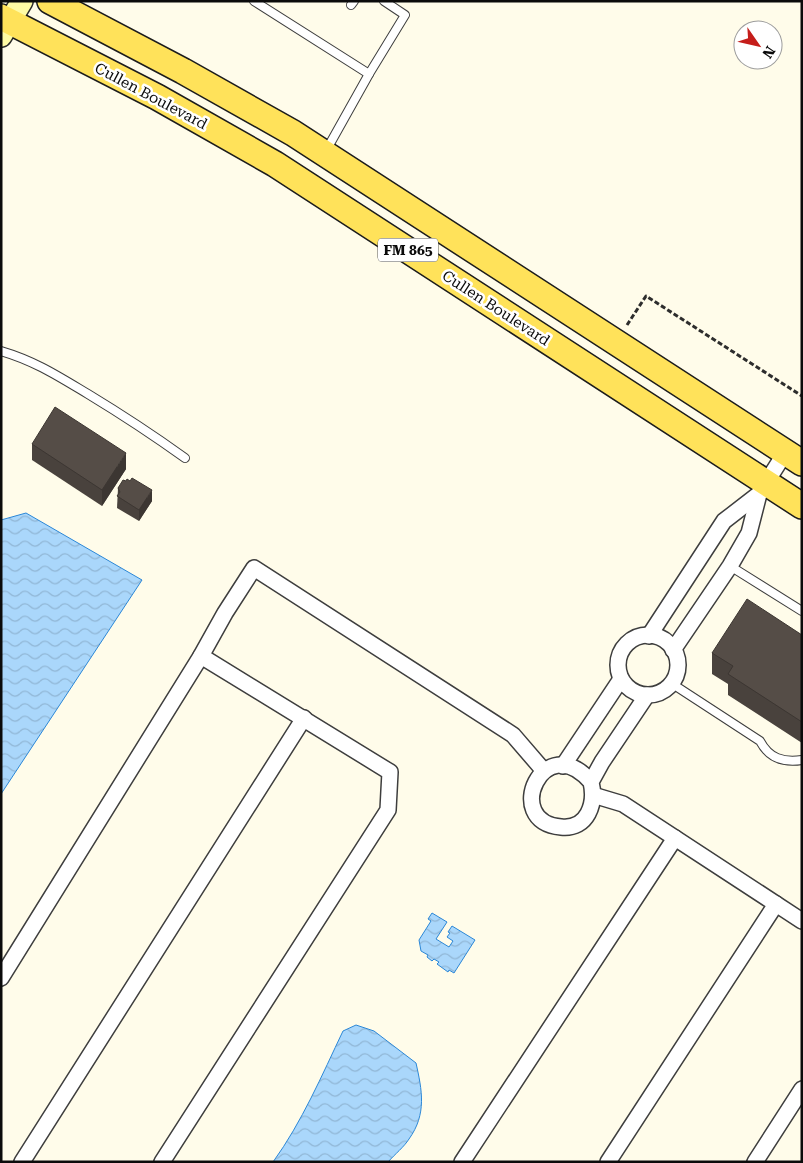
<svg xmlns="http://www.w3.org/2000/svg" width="803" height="1163" viewBox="0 0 803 1163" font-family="'Roboto Serif',serif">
<defs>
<pattern id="water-waves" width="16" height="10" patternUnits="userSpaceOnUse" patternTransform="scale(1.25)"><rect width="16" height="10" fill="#aad7fb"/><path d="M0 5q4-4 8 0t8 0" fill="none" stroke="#91b7d6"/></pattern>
</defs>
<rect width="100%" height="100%" fill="#fffcea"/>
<g fill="url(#water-waves)" stroke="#2b87d7">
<path d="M26 513 142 580 1 794V520Z"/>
<path d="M432 913 447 922 436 939 449 947 453 941 447 937 450 933 448 932 452 926 475 940 454 973 449 970 448 972 437 964 439 962 434 959 432 961 427 957 428 955 421 951 419 940 431 921 428 919Z"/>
<path d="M356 1025 374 1031 416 1063C422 1090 427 1114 409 1139 404 1147 395 1154 388 1162H273C302 1122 322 1075 343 1031Z"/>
</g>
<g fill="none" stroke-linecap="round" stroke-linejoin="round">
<g stroke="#3e3e3e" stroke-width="10">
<g id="service">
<path d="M254 1 369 74 327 149"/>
<path d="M351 5 354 1"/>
<path d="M369 74 405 15 384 1"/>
<path d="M1 351C35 361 58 376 88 394 121 414 153 435 185 458"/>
<path d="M730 566 802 611"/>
<path d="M671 683 760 741C769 758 783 763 802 760"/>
</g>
</g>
<g stroke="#3e3e3e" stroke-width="18">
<g id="minor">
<circle cx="648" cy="665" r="30"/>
<path d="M649 636 724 521 759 494 785 453"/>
<path d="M673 650 730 566 749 533 759 494"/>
<path d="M563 766 621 679"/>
<path d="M591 782C544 727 501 822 561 827 588 830 596 803 591 782L602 762 647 695"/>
<path d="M593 795 623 804 802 921"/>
<path d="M1 978 201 656 225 613 254 568 513 735 544 771"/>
<path d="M22 1162 304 718"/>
<path d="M162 1162 388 810 390 772 201 656"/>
<path d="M462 1162 675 838"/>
<path d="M608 1162 776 904"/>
<path d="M755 1162 802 1089"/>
</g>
</g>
<g stroke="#2d2d2d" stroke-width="24">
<path id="secondary" d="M1 36 22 1"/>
</g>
<g stroke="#1c1c1c" stroke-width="28">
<g id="primary">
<path d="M50 1 183 71 293 133 802 463"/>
<path d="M1 17 157 97 275 164 802 506"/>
</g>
</g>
<path stroke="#2d2d2d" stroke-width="3" stroke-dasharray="5 2.5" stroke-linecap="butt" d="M627 325 646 296 802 396"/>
<use href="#service" stroke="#fff" stroke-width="8"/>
<use href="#minor" stroke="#fff" stroke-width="15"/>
<use href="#secondary" stroke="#fffba5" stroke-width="21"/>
<use href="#primary" stroke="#ffe25a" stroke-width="25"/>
</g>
<g fill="#49423d">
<path d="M32 444 126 469 102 506 32 460Z"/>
<path d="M126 481 152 501 139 521 117 508 118 488Z"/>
<path d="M802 635V743L728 695V684L712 674V653Z"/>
</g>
<g fill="#3c3632">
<path d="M126 453V469L102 506V490Z"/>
<path d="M152 490V501L139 521V510Z"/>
</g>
<g fill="#554d47" stroke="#3c3632">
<path d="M55 407 126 453 102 490 32 444Z"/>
<path d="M132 478 152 490 139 510 117 496 120 492 118 488 123 480 126 481 127 479 130 481Z"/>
<path d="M747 599 802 635V722L728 674 733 666 712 653Z"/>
</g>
<g text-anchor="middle" stroke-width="5" stroke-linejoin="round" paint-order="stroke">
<rect fill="#fff" stroke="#545454" stroke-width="1" x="378" y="238.5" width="60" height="23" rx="4"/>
<g font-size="14" font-weight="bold" fill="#0b0b0b">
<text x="408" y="255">FM 865</text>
</g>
<g font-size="15" fill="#0b0b0b" stroke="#fff">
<text transform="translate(151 96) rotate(28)" y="5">Cullen Boulevard</text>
<text transform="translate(496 308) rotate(33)" y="5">Cullen Boulevard</text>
</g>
</g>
<rect width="803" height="1163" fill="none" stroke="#0b0b0b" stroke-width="5"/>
<g transform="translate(758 45) rotate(124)"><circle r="24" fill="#ffffff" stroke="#9d9d9d"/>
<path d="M0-4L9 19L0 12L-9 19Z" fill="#c51d1a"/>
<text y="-8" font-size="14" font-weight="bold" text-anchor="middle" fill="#0b0b0b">N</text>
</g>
</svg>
